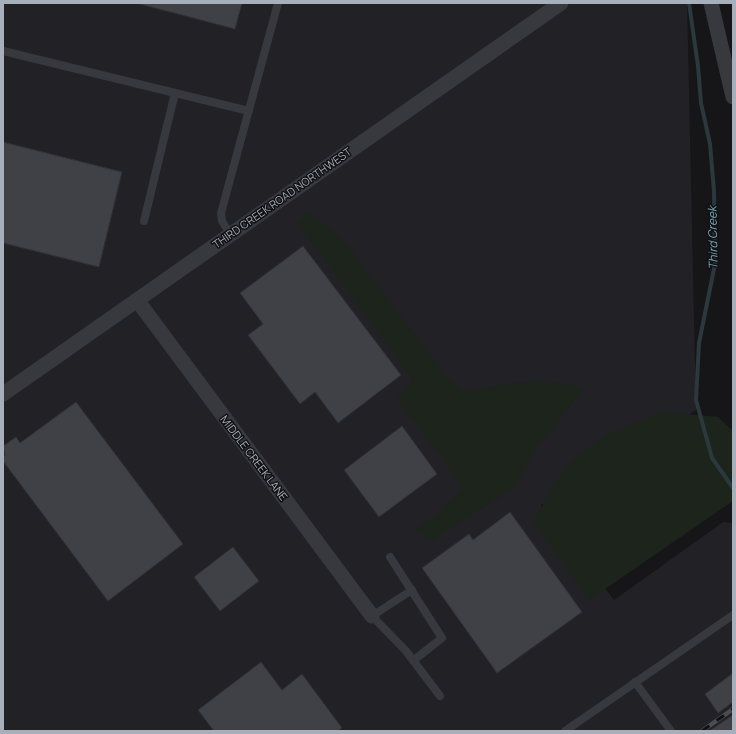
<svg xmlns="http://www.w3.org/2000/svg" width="736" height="734" viewBox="0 0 736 734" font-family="Manrope,sans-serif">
<rect width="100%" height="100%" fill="#161618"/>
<path fill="#222226" d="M3 3H687L696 410 541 505 614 600 723 522 733 523V731H3Z"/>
<g fill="#1c241c">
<path d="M308 211 343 240 447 377 465 391C507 385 543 374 584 389L536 448 514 488 432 540 414 530 439 513 464 487 398 399 413 379 297 222Z"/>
<path d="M664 412 718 417 733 431V501L589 600 533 521 566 466 607 434Z"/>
</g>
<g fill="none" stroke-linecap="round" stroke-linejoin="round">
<path stroke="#2b383e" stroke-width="4" d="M689 3 698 66 701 103 710 144 714 191 715 264 699 343 696 400 712 458 733 488"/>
</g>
<g fill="#404146" stroke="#303035">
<path d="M136 3H242L235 29Z"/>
<path d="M3 142 122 172 99 267 3 243Z"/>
<path d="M303 246 401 375 338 423 315 392 300 404 248 335 263 324 240 293Z"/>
<path d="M76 402 183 544 108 601 3 461V457L5 455 3 446 16 437 20 443Z"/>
<path d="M402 426 437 474 379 517 344 470Z"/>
<path d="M510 512 582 612 497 673 422 568 469 534 473 540Z"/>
<path d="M233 547 259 581 220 611 194 577Z"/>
<path d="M261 662 282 690 302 674 342 728 337 731H214L198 710Z"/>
<path d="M733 673V702L718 713 705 694Z"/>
<path d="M733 715V731H709Z"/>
</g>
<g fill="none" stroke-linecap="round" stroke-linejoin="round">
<g stroke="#37393e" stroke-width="8">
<path d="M3 51 249 111"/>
<path d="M144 221 175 93"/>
<path d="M230 234 222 221 221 213 278 3"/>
<path d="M390 557 442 638 414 660"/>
<path d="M412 590 372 616 406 651 440 696"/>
<path d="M635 682 671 731"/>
<path d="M565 731 733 615"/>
</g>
<g stroke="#37393e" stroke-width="15">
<path d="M711 3 733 97"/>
<path d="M137 300 372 616"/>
<path d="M3 394 561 3"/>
</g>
<g stroke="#494d53" stroke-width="4.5">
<path id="rail" d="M702 731 733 709"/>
</g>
<use href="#rail" stroke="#111113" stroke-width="3" stroke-dasharray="9" stroke-linecap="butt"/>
</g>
<g text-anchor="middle" stroke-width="3" stroke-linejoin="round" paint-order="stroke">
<g font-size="11" fill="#a7afba" stroke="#111113">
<text transform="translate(282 198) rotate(-35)" y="4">THIRD CREEK ROAD NORTHWEST</text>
<text transform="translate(254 458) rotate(53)" y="4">MIDDLE CREEK LANE</text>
</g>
<g font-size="12" font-style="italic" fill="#7aa4b8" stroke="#111113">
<text transform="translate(713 238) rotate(-91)" y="4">Third Creek</text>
</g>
</g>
<rect width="736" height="734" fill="none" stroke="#a7afba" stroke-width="8"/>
</svg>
